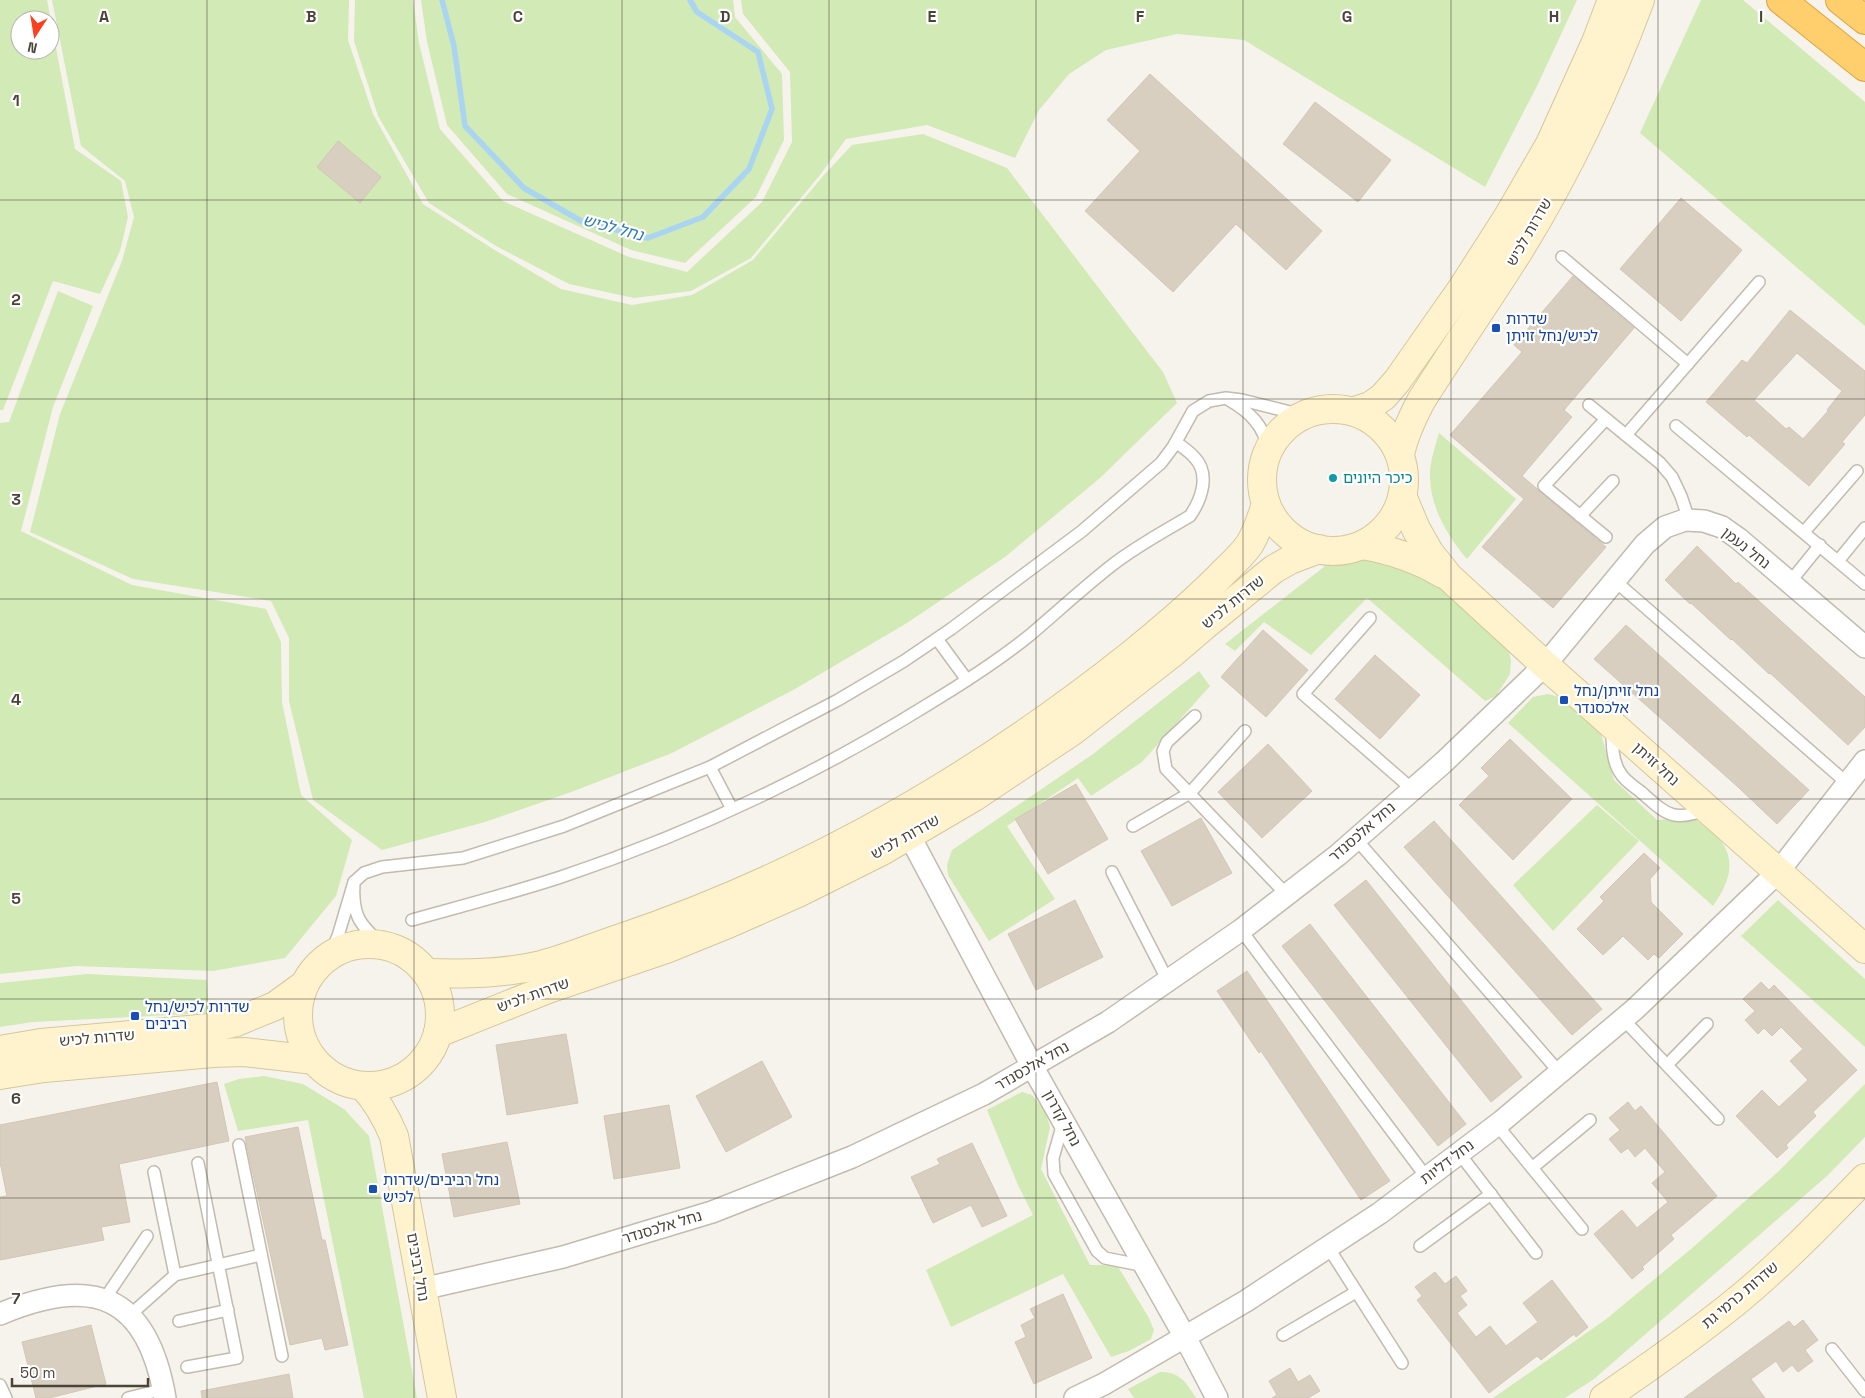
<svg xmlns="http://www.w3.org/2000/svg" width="1865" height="1398" viewBox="0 0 1865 1398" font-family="'Space Grotesk','Noto Sans Hebrew',sans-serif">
<rect width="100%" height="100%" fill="#f6f3ec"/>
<g fill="#d2eab5" fill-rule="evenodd">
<path d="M0 0H47L75 149 121 181 128 217 120 251 100 294 53 281 3 410H0ZM20 20H50V50H20Z"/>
<path d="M52 0H349L348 40 373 114 423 204 493 249 561 289 632 305 692 295 753 260 823 176 852 145 923 134 1007 168 1163 372 1177 403 1100 478 1005 557 907 623 795 689 672 753 574 791 485 822 382 850 313 800 289 701V638L271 601 133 579 30 532 60 414 122 261 134 217 125 181 81 146Z"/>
<path d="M355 0H413L419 43 440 129 503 201 629 257 687 272 762 202 792 142 790 72 743 14 741 0H1577L1537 86 1485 187 1244 40 1177 34 1106 50 1069 74 1039 110 1015 158 927 125 846 139 820 175 751 258 691 291 634 298 569 284 496 246 429 203 378 116 354 41Z"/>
<path d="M421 0H733L735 17 782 74 784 140 756 197 685 263 631 250 507 194 447 125 427 42Z"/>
<path d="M1701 0H1743L1865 102V326L1640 133Z"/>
<path d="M58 291 93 306 53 407 21 531 132 585 266 609 281 642 282 702 301 795 352 840 336 896 285 958 213 971 76 966 0 974V423L9 422Z"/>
<path d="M1439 433 1516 499 1467 559C1448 537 1431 508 1430 479 1429 464 1435 447 1439 433Z"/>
<path d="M1373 555 1429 577 1509 651 1511 661 1510 674 1496 696 1485 701 1367 598 1311 655 1264 622 1235 651 1225 644 1325 566 1341 557Z"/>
<path d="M1199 671 1210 686 1142 762 1091 796 1078 778 1007 826 1055 899 989 941 948 875 947 865 952 850 1093 754Z"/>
<path d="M1548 694 1559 697 1600 730 1614 780 1657 820 1694 818C1703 826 1717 834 1723 844 1737 866 1726 887 1713 906L1508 723 1533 697Z"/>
<path d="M1597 805 1639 841 1553 931 1513 885Z"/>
<path d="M1778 900 1865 979V1047L1741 936Z"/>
<path d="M87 974 207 980 209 1013 33 1022 0 1027V983Z"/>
<path d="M264 1076 303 1084 344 1109 369 1136 417 1398H364L308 1120 238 1131 224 1084 239 1079Z"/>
<path d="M1865 1084V1137L1827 1176 1594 1379 1565 1398H1493L1605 1320 1691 1249 1779 1171Z"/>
<path d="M1022 1092 1032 1095 1045 1111 1050 1127 1041 1169 1090 1265H1117L1149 1318 1154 1330 1151 1339 1129 1351 1111 1357 1063 1274 951 1327 926 1270 1033 1215 1018 1185 987 1110Z"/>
<path d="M1160 1372C1180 1372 1186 1382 1196 1398H1134L1128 1389Z"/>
</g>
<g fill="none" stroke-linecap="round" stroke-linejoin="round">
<path stroke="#a9d4f2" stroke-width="5.5" d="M442 0 454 46 465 126 524 188 581 221 648 238 703 217 749 169 772 109 758 52 697 12 690 0"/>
</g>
<g fill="#d8cfc1" stroke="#d3c7b4" fill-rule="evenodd">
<path d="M1150 74 1322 231 1286 270 1236 224 1173 292 1085 211 1140 151 1107 120Z"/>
<path d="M1315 102 1391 160 1358 202 1283 144Z"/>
<path d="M338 141 381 177 360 203 317 167Z"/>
<path d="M1681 198 1742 250 1681 321 1620 269Z"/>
<path d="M1573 276 1634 328 1564 410 1572 417 1522 476 1606 547 1553 608 1482 547 1524 499 1450 435 1522 352 1514 345Z"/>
<path d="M1790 310 1865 371V415L1842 442 1845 444 1809 486 1749 435 1747 437 1706 402 1742 360 1747 363ZM1797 353 1842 391 1827 410 1828 411 1803 439 1789 427 1786 429 1754 400Z"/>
<path d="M1697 546 1736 584 1738 582 1865 697V727L1848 745 1770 673 1769 674 1732 639 1731 640 1691 603 1690 604 1665 580Z"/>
<path d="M1626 625 1809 790 1777 824 1738 787 1594 659Z"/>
<path d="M1263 630 1308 670 1266 717 1221 677Z"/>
<path d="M1375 655 1420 695 1380 739 1335 699Z"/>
<path d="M1510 739 1572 799 1513 860 1459 805 1489 776 1481 768Z"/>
<path d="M1268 744 1312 791 1262 838 1218 792Z"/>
<path d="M1076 784 1108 839 1048 874 1015 819Z"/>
<path d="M1201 818 1232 873 1172 906 1141 851Z"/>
<path d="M1434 821 1602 1009 1572 1035 1404 847Z"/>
<path d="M1644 853 1660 868 1650 879 1651 902 1683 934 1659 958 1654 954 1648 960 1623 936 1603 955 1577 929 1604 901 1600 897Z"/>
<path d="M1366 880 1522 1077 1491 1102 1334 905Z"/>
<path d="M1075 900 1103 957 1036 990 1008 934Z"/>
<path d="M1310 924 1466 1124 1438 1146 1282 946Z"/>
<path d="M1247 971 1390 1181 1361 1200 1261 1051 1259 1053 1217 991Z"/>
<path d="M1761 982 1769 990 1774 985 1857 1070 1813 1112 1816 1116 1786 1145 1788 1148 1777 1158 1736 1116 1762 1090 1779 1107 1808 1080 1790 1061 1803 1049 1781 1027 1772 1036 1764 1028 1758 1034 1745 1020 1755 1011 1743 999Z"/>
<path d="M566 1034 578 1103 507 1115 496 1045Z"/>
<path d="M762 1061 792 1117 726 1152 696 1096Z"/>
<path d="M217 1082 229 1141 119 1164 130 1222 101 1227 104 1240 0 1260V1197L7 1196 0 1162V1125Z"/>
<path d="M1628 1102 1635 1111 1641 1106 1717 1196 1671 1235 1674 1239 1642 1267 1644 1269 1632 1279 1594 1234 1622 1210 1637 1228 1668 1202 1652 1183 1665 1172 1645 1148 1635 1157 1628 1148 1621 1153 1609 1139 1620 1130 1609 1118Z"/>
<path d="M669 1105 680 1168 614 1179 604 1116Z"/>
<path d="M298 1127 322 1240H325L348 1345 325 1350 322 1338 290 1345 245 1137Z"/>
<path d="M507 1142 520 1204 454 1217 442 1154Z"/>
<path d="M972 1143 1007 1216 982 1227 971 1205 933 1223 911 1177 940 1164 937 1159Z"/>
<path d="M1435 1272 1445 1284 1456 1276 1467 1291 1460 1296 1467 1305 1457 1313 1476 1337 1490 1326 1506 1346 1538 1322 1523 1303 1552 1280 1588 1327 1576 1337 1574 1334 1541 1360 1537 1356 1489 1393 1417 1300 1422 1296 1415 1287Z"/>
<path d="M1063 1294 1092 1358 1034 1384 1015 1342 1026 1337 1021 1325 1035 1318 1030 1309Z"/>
<path d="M1803 1320 1818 1340 1805 1350 1813 1361 1798 1372 1792 1365 1783 1372 1776 1361 1751 1379 1765 1398H1684L1789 1321 1794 1327Z"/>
<path d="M91 1325 106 1384 49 1398H36L22 1342Z"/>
<path d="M1290 1368 1298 1382 1310 1375 1320 1391 1308 1398H1272L1277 1395 1269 1381Z"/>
<path d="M289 1374 293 1398H202L201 1391Z"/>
</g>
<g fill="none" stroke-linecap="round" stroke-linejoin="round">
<g stroke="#c2bbae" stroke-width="14">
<g id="lane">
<path d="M1562 257 1688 364"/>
<path d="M1229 400C1250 412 1264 426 1268 449"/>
<path d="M1589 405 1660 463 1672 477 1681 496 1689 520"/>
<path d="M1606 419 1544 486 1606 537"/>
<path d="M1676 426 1865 584"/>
<path d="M1626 435 1759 282"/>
<path d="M1580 516 1613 481"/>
<path d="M1804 532 1857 471"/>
<path d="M1838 561 1865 528"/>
<path d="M1614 580 1847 783"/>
<path d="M1790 582 1820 545"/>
<path d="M1370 618 1303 694 1412 789"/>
<path d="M937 639 967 680"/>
<path d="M1195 716 1167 742 1163 751 1166 769 1287 895"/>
<path d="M1612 729C1612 743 1612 762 1621 774 1625 781 1635 787 1641 792 1666 814 1673 823 1707 809"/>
<path d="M710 767 732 809"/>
<path d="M1133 826 1190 793 1245 731"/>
<path d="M1356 839 1560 1073"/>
<path d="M1112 872 1168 981"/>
<path d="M354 882 364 873 382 867 463 858 564 826 710 767 838 700 904 661 951 629 1082 531 1161 463 1173 447 1193 411 1209 401 1226 398 1242 400 1294 413 1310 412"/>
<path d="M412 920C462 906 512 893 561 877 689 834 813 776 927 705 962 684 998 661 1030 635 1057 612 1083 588 1111 566 1135 547 1163 532 1190 516 1201 500 1211 474 1194 457 1189 451 1182 447 1176 442"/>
<path d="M1241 930 1427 1178"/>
<path d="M330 955 338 936 354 882C352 914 358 924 383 945"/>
<path d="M1623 1019 1718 1119"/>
<path d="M1667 1065 1707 1024"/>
<path d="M1063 1123 1053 1158 1054 1174 1097 1251 1105 1258 1145 1266"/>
<path d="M1497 1125 1582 1229"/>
<path d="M239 1145 282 1356"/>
<path d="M1459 1153 1536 1253"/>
<path d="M1532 1168 1590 1120"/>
<path d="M154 1172 175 1275"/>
<path d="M1420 1246 1491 1194"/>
<path d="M1328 1247 1402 1363"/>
<path d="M104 1300 147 1236"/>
<path d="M130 1315 175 1275 261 1255"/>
<path d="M179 1321 228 1310"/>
<path d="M1283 1335 1356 1292"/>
<path d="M1832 1349 1865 1391"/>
<path d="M187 1367 237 1358 198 1163"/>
<path d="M0 1385 6 1398"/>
<path d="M128 1398 164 1389"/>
</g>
</g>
<g stroke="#c2bbae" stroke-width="24">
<g id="street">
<path d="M909 835 1032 1066 1185 1337 1217 1398"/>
<path d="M422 1289 563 1257 712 1212 852 1157 984 1094 1108 1022 1241 930 1338 855 1444 762 1545 665 1645 544 1665 527 1685 520 1704 521 1722 527 1739 539 1865 647"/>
<path d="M0 1314C93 1275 147 1294 165 1398"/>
<path d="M1075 1398 1104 1384 1246 1301 1380 1213 1502 1121 1635 1009 1778 872 1865 761"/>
</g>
</g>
<g stroke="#d6c79b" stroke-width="30">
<g id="secondary">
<circle cx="1333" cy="480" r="71"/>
<path d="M1355 411 1370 406 1383 397 1397 381 1463 287 1509 215 1550 144 1596 42 1612 0"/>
<path d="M1400 454C1404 435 1412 418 1421 401 1453 350 1488 300 1520 249 1568 171 1608 86 1640 0"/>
<path d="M1403 498 1416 529 1429 552 1449 577 1545 665 1865 949"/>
<path d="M1362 545C1391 550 1418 559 1443 574"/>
<circle cx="369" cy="1015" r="71"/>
<path d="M427 973C465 974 503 974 541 965 568 958 594 947 621 938 807 875 979 776 1132 654 1164 628 1196 601 1225 571 1233 563 1242 555 1249 545 1257 533 1261 519 1266 504"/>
<path d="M438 1033 548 989 666 949 730 923 798 893 882 851 974 797 1074 730 1170 655 1204 626 1274 569 1290 560 1319 549"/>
<path d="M0 1050 41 1043 210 1028 236 1022 275 1006 304 985"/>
<path d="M0 1075 44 1068 213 1053 244 1052 314 1060"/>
<path d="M363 1086C377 1101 386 1117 394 1136L442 1398"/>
<path d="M1604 1398C1648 1368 1692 1337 1733 1304 1780 1266 1823 1221 1865 1178"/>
</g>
</g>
<g stroke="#e0a43c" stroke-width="30">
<g id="highway">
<path d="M1781 0 1865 67"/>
<path d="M1840 0 1865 20"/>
</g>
</g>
<use href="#lane" stroke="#fff" stroke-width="11"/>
<use href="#street" stroke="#fff" stroke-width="21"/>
<use href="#secondary" stroke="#fff3cd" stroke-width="28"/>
<use href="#highway" stroke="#ffcf6e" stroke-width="28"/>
</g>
<path fill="none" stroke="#4b4439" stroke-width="1" stroke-opacity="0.55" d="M207 0V1398M414 0V1398M622 0V1398M829 0V1398M1036 0V1398M1243 0V1398M1451 0V1398M1658 0V1398M0 200H1865M0 399H1865M0 599H1865M0 799H1865M0 999H1865M0 1198H1865"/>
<g fill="#1a4fb4" stroke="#fff" stroke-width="2">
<rect x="1491" y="323" width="10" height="10" rx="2.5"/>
<rect x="1559" y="695" width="10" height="10" rx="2.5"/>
<rect x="130" y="1011" width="10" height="10" rx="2.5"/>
<rect x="368" y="1184" width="10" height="10" rx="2.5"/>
</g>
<circle fill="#0f9aa8" stroke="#fff" stroke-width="2" cx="1333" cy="478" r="5"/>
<g text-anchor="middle" stroke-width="4.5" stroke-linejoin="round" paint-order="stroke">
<g font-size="15" fill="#4b4439" stroke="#fff">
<text transform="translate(1529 232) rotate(-60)" y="5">שדרות לכיש</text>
<text transform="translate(1746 548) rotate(38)" y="5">נחל נעמן</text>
<text transform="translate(1233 602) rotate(-39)" y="5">שדרות לכיש</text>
<text transform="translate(1656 764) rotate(42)" y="5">נחל זויתן</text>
<text transform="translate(1362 832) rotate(-41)" y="5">נחל אלכסנדר</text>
<text transform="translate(905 837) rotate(-29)" y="5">שדרות לכיש</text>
<text transform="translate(533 995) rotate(-20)" y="5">שדרות לכיש</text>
<text transform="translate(97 1038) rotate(-5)" y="5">שדרות לכיש</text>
<text transform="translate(1032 1066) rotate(-30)" y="5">נחל אלכסנדר</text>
<text transform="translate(1062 1118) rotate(61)" y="5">נחל קדרון</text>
<text transform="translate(1447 1162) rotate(-37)" y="5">נחל דליות</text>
<text transform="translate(662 1227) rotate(-17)" y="5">נחל אלכסנדר</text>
<text transform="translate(418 1267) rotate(80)" y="5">נחל רביבים</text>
<text transform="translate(1740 1295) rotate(-40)" y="5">שדרות כרמי גת</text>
</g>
<g font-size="15" fill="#164399" stroke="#fff" text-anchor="start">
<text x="1506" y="324">שדרות<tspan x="1506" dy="17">לכיש/נחל זויתן</tspan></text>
<text x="1574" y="696">נחל זויתן/נחל<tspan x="1574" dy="17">אלכסנדר</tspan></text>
<text x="145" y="1012">שדרות לכיש/נחל<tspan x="145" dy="17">רביבים</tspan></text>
<text x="383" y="1185">נחל רביבים/שדרות<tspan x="383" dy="17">לכיש</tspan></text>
</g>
<g font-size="15" fill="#0d838f" stroke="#fff" text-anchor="start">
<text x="1343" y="483">כיכר היונים</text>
</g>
<g font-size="16" font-style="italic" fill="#2e7ab2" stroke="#fff">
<text transform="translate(613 227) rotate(15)" y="6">נחל לכיש</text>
</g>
</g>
<g font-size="16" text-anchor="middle" font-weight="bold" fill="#4b4439" stroke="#fff" stroke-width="4.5" stroke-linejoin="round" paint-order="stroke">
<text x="104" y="22">A</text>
<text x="311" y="22">B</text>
<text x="518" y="22">C</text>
<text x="725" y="22">D</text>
<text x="932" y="22">E</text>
<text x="1140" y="22">F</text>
<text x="1347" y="22">G</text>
<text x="1554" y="22">H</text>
<text x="1761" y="22">I</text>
<text x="16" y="106">1</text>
<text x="16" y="305">2</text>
<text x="16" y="505">3</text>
<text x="16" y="705">4</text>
<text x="16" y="904">5</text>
<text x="16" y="1104">6</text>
<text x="16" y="1304">7</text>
</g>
<g transform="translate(35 35) rotate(192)"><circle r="24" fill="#ffffff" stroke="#b7b4b0"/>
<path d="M0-4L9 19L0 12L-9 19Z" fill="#fc3f1d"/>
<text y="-8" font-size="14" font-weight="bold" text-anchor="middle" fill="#4b4439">N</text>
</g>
<path d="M12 1378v8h136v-8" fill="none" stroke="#4b4439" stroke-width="2.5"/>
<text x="20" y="1378" font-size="15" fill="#4b4439" stroke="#ffffff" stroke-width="4" paint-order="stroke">50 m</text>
</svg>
